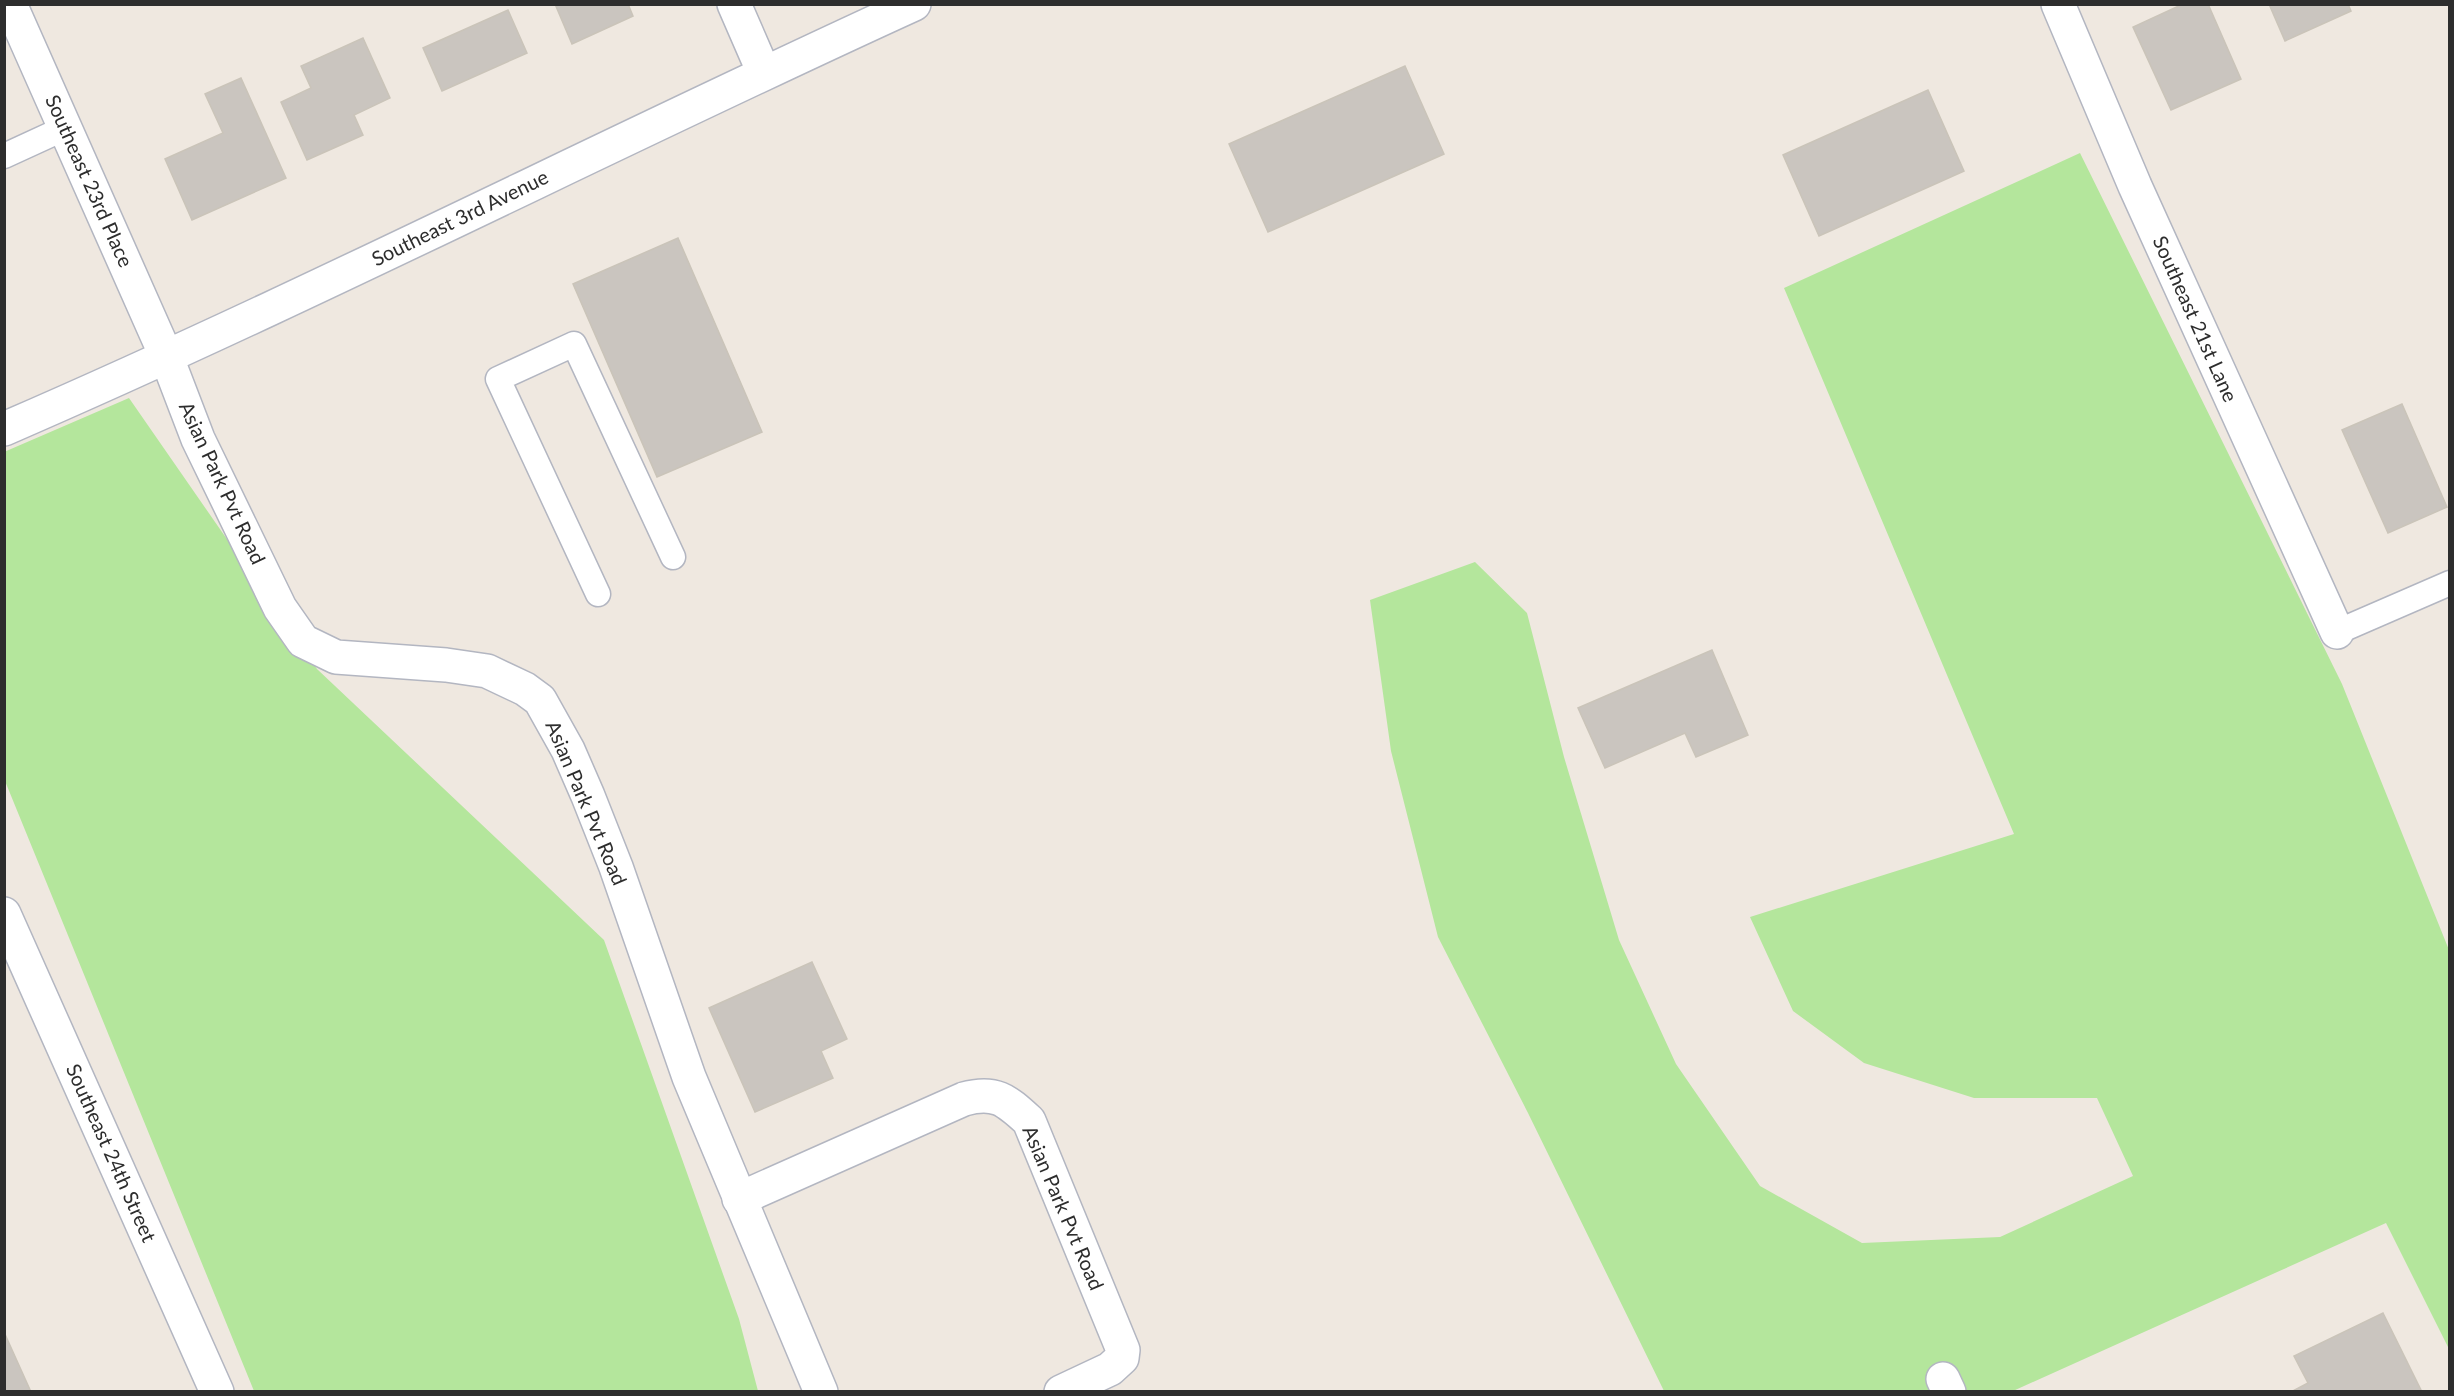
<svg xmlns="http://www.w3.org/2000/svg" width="2454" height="1396" viewBox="0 0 2454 1396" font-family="Lato,sans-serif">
<rect width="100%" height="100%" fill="#efe8e0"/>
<g fill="#b4e69c">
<path d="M2080 153 2342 684 2449 950V1349L2386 1223 2013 1391H1664L1528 1113 1438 937 1391 751 1370 600 1475 562 1527 613 1564 757 1619 940 1676 1064 1760 1186 1862 1243 2000 1237 2133 1176 2097 1098H1974L1864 1063 1793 1011 1750 917 2014 834 1784 288Z"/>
<path d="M129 398 317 669 604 940 739 1319 758 1391H254L5 781 4 452Z"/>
</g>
<g fill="#cac5bf" stroke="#cac4b9" stroke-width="1.5">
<path d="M555 4H628L633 16 572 44Z"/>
<path d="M2183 4H2208L2241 79 2171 110 2133 27Z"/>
<path d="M2269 4H2348L2351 11 2285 41Z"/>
<path d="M508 10 527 53 442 91 423 48Z"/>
<path d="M363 38 390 98 354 115 363 135 307 160 281 102 311 88 301 66Z"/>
<path d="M1405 66 1444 154 1268 232 1229 144Z"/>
<path d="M241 78 286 178 192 220 165 159 223 133 205 94Z"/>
<path d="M1928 90 1964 171 1819 236 1783 155Z"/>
<path d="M678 238 762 432 657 477 573 284Z"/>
<path d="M2402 404 2447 507 2388 533 2342 430Z"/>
<path d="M1712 650 1748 735 1696 757 1685 733 1605 768 1578 708Z"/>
<path d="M812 962 847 1039 821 1051 833 1078 755 1112 709 1008Z"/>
<path d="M2383 1313 2422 1392H2291L2308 1383 2294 1356Z"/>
<path d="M4 1332 31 1392H4Z"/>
</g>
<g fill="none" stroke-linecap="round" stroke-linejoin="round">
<g stroke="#b3b6c1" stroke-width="27">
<g id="service">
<path d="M4 156 65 128"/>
<path d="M598 594 498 379 574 344 673 557"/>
<path d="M2337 632 2450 583"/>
</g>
</g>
<g stroke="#b3b6c1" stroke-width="36">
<g id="minor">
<path d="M734 4 764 73"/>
<path d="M2058 4 2135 186 2337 632"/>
<path d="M167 358 198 439 280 608 303 641 336 657 446 665 487 671 525 689 540 700 568 750 588 796 616 867 689 1077 821 1392"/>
<path d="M739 1199 964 1099C996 1090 1007 1101 1029 1121L1123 1350 1122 1358 1110 1369 1061 1392"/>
<path d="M1943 1379 1949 1392"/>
</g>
</g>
<g stroke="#b3b6c1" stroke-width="36">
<g id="tertiary">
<path d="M10 4 167 358"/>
<path d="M4 429C311 296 609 143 914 4"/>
<path d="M4 914 217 1392"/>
</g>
</g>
<use href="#service" stroke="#fff" stroke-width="24"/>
<use href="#minor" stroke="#fff" stroke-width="33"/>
<use href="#tertiary" stroke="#fff" stroke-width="33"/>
</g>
<g text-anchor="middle" stroke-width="4.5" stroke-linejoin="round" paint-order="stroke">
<g font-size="20" fill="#2d2d2d" stroke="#fff">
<text transform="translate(89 181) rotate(66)" y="7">Southeast 23rd Place</text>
<text transform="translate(460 218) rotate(-26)" y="7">Southeast 3rd Avenue</text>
<text transform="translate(2195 319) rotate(66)" y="7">Southeast 21st Lane</text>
<text transform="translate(222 483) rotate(65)" y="7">Asian Park Pvt Road</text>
<text transform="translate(586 803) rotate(67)" y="7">Asian Park Pvt Road</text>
<text transform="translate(111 1153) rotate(66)" y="7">Southeast 24th Street</text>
<text transform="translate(1063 1208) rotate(67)" y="7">Asian Park Pvt Road</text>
</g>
</g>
<rect width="2454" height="1396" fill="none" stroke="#2d2d2d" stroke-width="12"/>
</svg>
